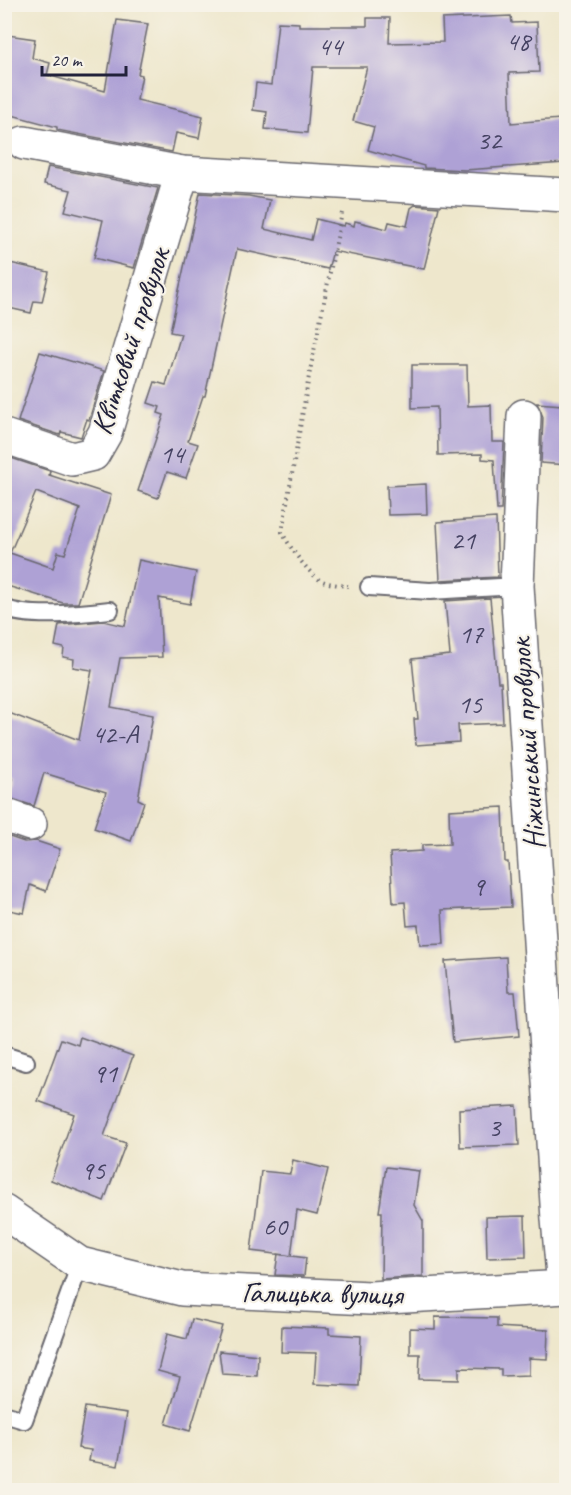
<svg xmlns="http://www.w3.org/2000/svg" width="571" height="1495" viewBox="0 0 571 1495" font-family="Caveat,sans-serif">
<rect width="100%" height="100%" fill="#f7f3e8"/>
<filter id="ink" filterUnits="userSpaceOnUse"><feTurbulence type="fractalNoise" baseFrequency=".0167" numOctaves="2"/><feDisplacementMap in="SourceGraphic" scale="12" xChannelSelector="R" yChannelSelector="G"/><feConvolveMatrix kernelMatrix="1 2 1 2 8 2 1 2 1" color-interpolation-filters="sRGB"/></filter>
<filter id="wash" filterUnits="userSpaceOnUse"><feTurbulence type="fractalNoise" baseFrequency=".008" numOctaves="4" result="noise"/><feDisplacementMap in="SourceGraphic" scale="24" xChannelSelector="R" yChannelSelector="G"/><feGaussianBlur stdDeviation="1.35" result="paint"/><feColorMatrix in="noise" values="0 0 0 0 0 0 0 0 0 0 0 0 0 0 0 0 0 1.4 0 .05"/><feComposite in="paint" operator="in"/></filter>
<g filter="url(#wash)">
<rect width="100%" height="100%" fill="#eee7cc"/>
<g id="blocks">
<g fill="#aea1d5" fill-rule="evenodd">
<path d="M511 16 512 23 537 22 539 72 509 73 511 123 560 119 564 163 465 170 424 168V166L368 150 374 127 353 121 367 67H313L307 133 265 129 267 112 253 110 256 83 271 85 278 22 299 23V26H367V18H390L389 43 443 42 442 19Z"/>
<path d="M117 20 148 24 138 74 142 75 137 100 203 116 199 138 176 133 172 152 57 130V127L4 113V60L8 35 35 39 32 58 50 63 47 75 105 91Z"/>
<path d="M48 167 158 188 134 268 94 258 103 220 65 211 71 190 44 184Z"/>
<path d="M200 193 249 196 270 200 264 229 311 240 316 219 344 226 345 223 354 226 355 221 387 229 389 222 407 226 411 208 415 205 439 207 424 269 333 251 328 269 237 249 205 396H203L188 441 198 444 186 478 167 472 158 498 138 491 164 415 158 413 160 407 148 403 155 382 166 385 181 334 170 332Z"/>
<path d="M10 263 49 272 42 302 34 301 31 313 4 307V283Z"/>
<path d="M40 352 104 371 89 420 87 419 81 437 61 432 60 435 18 421Z"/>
<path d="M412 365H467L468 406 491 405 492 442H504L501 510H497L494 460 482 459V454L438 455 437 407 412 408Z"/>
<path d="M537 403 562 405 561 429H567V465L541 463 543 417Z"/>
<path d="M8 457 50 471 49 475 111 495 78 603H63L4 585V460L7 461ZM36 492 80 509 65 554 58 552 53 568 10 553Z"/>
<path d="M426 484 427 514 388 515 387 486Z"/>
<path d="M496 518 498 577 440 580 437 522Z"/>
<path d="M139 560 196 572 190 604 159 598 162 657 120 658 111 707 153 715 138 799 144 802 131 841 94 828 106 792 44 773 34 806 6 797 12 779 4 776V711L79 740 92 670 73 667 74 659 63 657 64 648 55 646 59 625 103 621 125 626Z"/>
<path d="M490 598 498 682H501L503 723 458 725 459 742 416 745 414 719H418L412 659 450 655 445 601Z"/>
<path d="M503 807 505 862H508L511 907 442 910 444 944 420 945 418 925 407 926 405 902 393 903 390 853 422 851V845L450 844 449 810Z"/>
<path d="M4 835 24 842 36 841 60 849 46 891 30 885 24 913 4 909Z"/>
<path d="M506 957 508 992H515L519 1036 453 1042 445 961Z"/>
<path d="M80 1037 133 1056 104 1136 126 1143 104 1201 51 1180 74 1114 38 1101 61 1039 78 1045Z"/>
<path d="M517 1106 519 1145 460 1147 459 1109Z"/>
<path d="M293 1160 328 1169 317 1215 297 1210 291 1256 251 1251 261 1171 290 1174Z"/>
<path d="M386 1167 419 1171 414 1205 423 1221V1276L381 1279 382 1212H379Z"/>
<path d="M525 1216 526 1257 487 1258 486 1217Z"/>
<path d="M278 1254 306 1258 304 1276 275 1275Z"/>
<path d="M435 1317 497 1318V1327L548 1330 547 1359 529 1358V1375L501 1376V1369L459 1368V1380L419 1379 420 1354H410V1328L435 1329Z"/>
<path d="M192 1319 222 1326 190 1431 166 1424 180 1377 158 1371 167 1334 187 1339Z"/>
<path d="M282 1326 329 1328V1334L361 1336 359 1386 314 1384 316 1353 281 1352Z"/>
<path d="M219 1351 258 1355 257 1376 222 1374Z"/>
<path d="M85 1407 127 1413 118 1466 89 1461 91 1450 78 1448Z"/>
</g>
</g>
</g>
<g filter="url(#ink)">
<use href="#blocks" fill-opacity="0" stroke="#69676e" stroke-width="1.5"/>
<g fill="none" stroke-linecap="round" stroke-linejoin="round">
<g stroke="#69676e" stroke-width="20">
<g id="lane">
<path d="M369 587 430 591 517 586"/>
<path d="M4 608C29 619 83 613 110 610"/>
<path d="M4 1055 26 1062"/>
<path d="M4 1414 24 1420 80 1264"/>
</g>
</g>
<g stroke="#69676e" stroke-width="36">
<g id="street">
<path d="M24 143 182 173 566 195"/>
<path d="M524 416 517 586 558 1219 564 1287"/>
<path d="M4 436 72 459 93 454 105 433 182 173"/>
<path d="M4 815 30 824"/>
<path d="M4 1212 80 1264 182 1289 370 1298 566 1287"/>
</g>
</g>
<path stroke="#69676e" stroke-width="4" stroke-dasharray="1.5 4.5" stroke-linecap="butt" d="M342 213 309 376 282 532C289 546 307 572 320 580 328 584 339 585 348 586"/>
<use href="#lane" stroke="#fff" stroke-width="16"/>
<use href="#street" stroke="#fff" stroke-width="33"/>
</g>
</g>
<g text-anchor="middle" stroke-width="4.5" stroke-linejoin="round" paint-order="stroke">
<g font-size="27" fill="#454262">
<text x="518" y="50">48</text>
<text x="330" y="55">44</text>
<text x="489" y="149">32</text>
<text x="172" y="463">14</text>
<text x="463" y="549">21</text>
<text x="471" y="643">17</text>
<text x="470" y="713">15</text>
<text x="115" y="743">42-А</text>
<text x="478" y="895">9</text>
<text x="105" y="1082">91</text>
<text x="494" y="1136">3</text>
<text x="93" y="1179">95</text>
<text x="275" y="1235">60</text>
</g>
<g font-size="30" fill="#22223b" stroke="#f7f3e8">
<text transform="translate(130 341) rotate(-72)" y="10">Квітковий провулок</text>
<text transform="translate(527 744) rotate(-94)" y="10">Ніжинський провулок</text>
<text transform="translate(322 1293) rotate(1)" y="10">Галицька вулиця</text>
</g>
</g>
<rect width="571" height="1495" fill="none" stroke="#f7f3e8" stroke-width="24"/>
<path d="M42 66v9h84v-9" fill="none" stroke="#22223b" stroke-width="3"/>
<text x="51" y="66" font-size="18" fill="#22223b" stroke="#f7f3e8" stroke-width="4.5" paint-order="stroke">20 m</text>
</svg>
